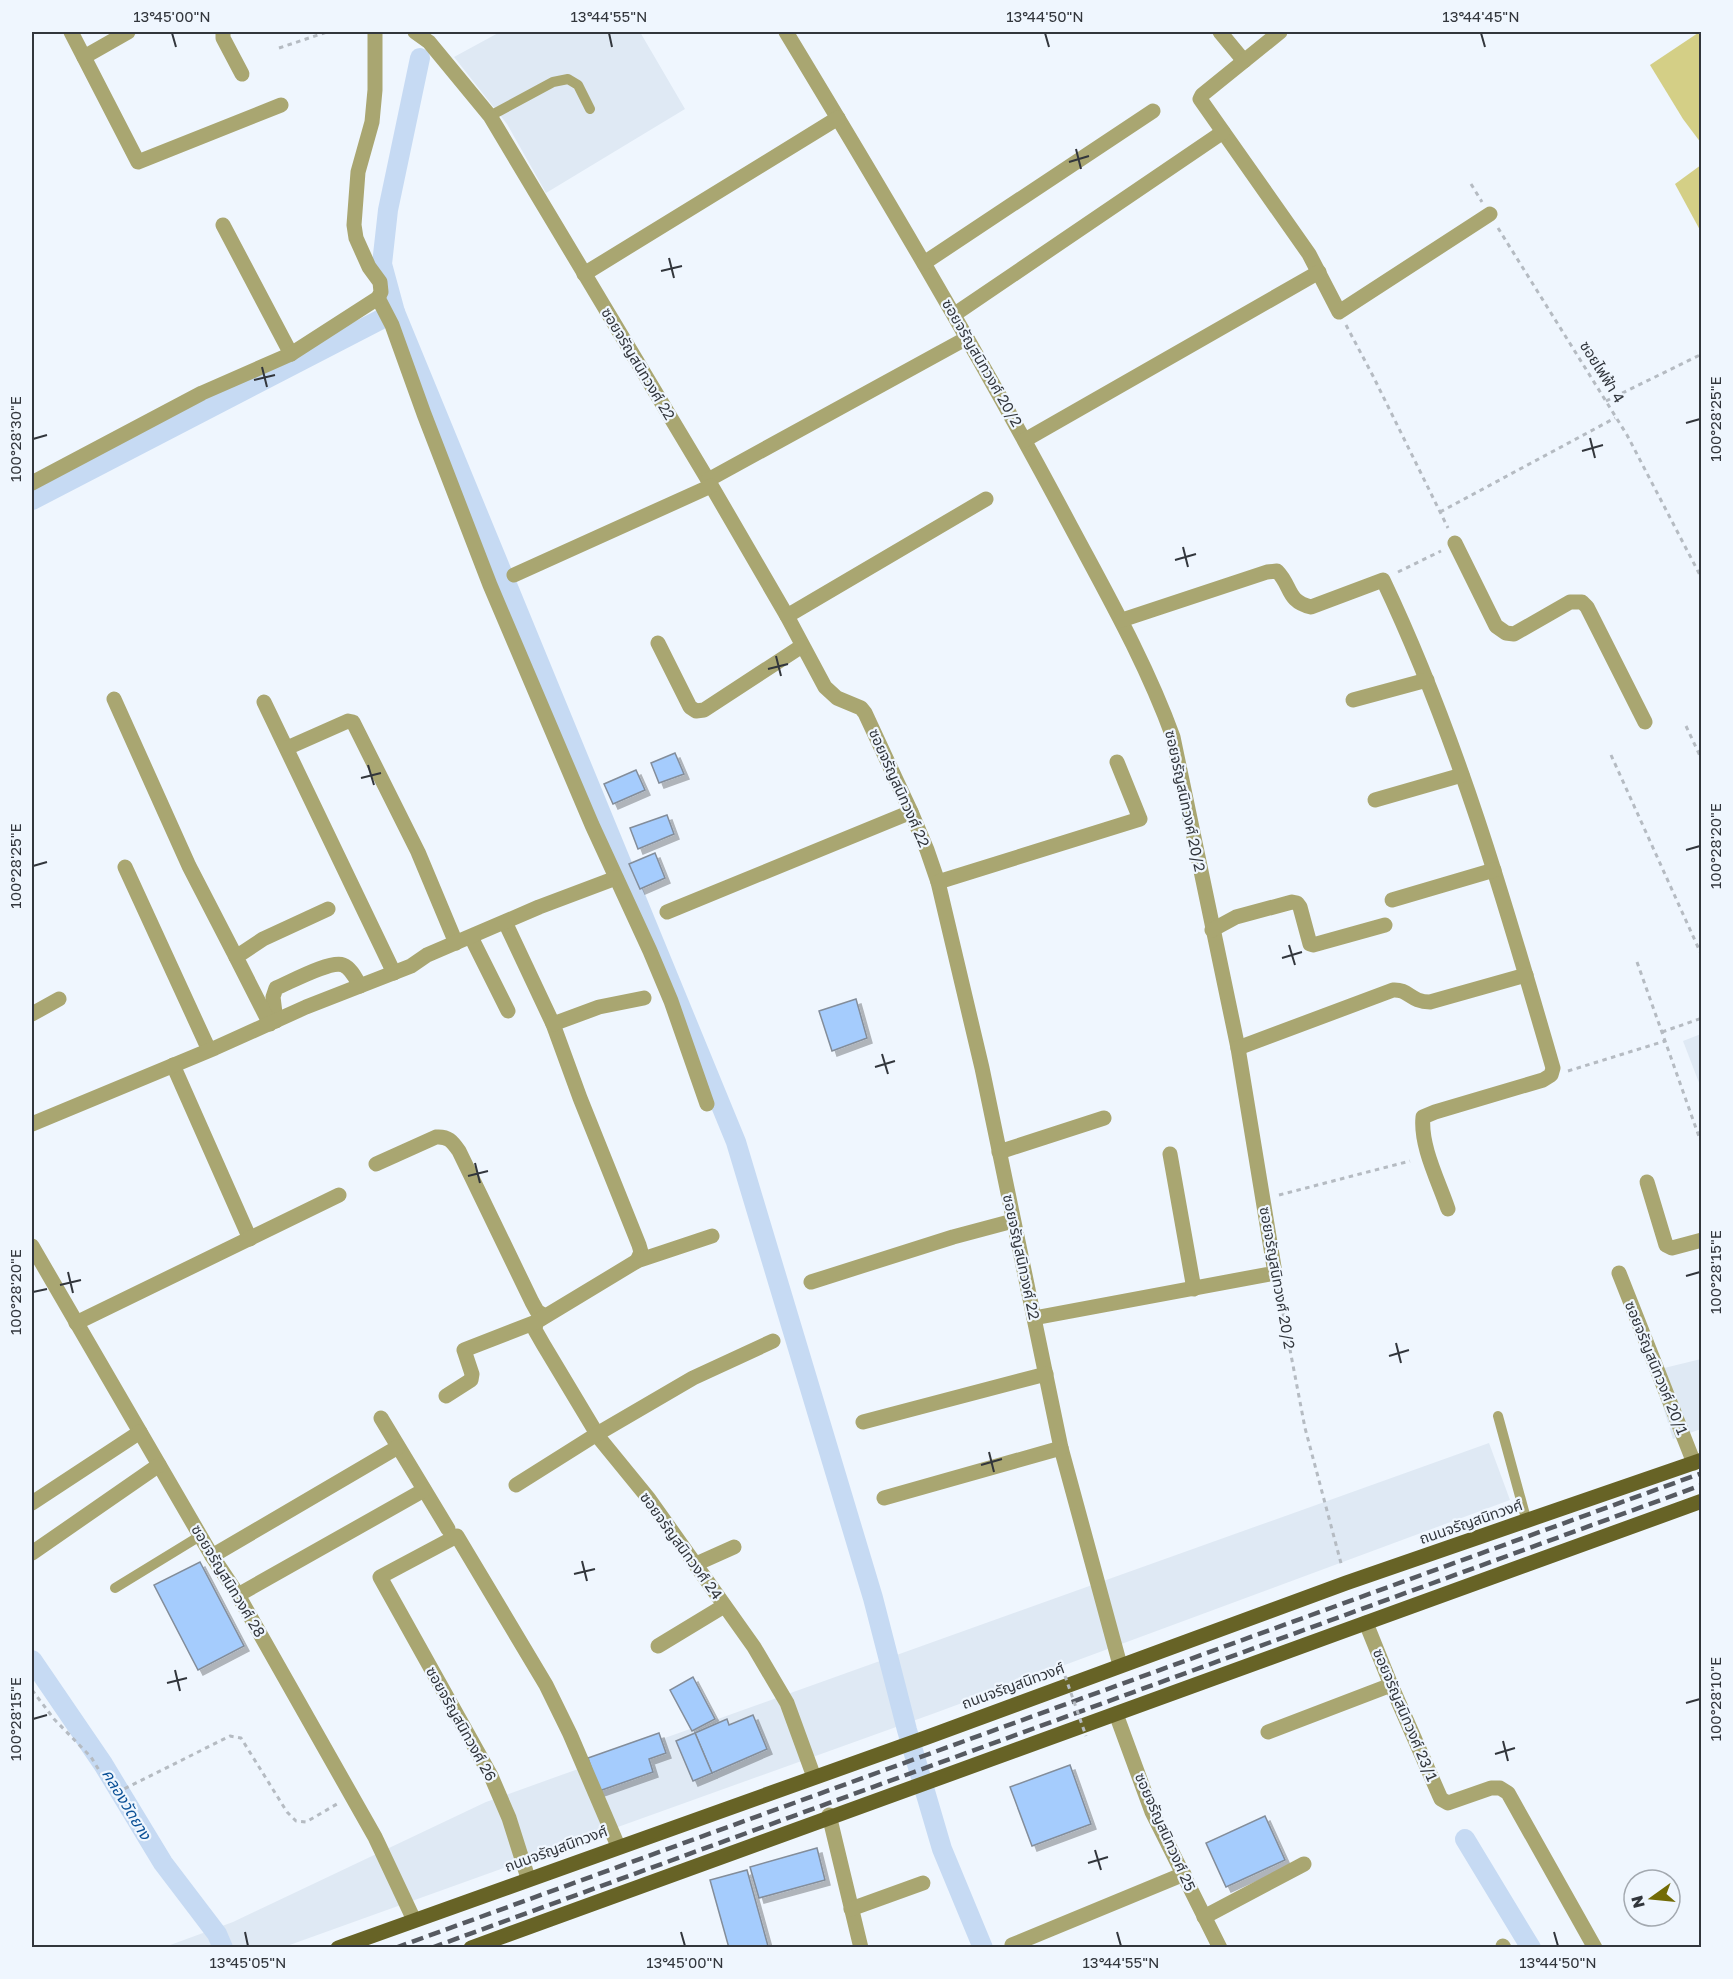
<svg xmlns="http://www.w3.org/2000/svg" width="1733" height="1979" viewBox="0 0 1733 1979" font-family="'Golos Text','Noto Sans Thai',sans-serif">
<defs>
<filter id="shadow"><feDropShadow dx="5" dy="5" stdDeviation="0" flood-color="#0004"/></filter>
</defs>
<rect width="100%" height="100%" fill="#eff6fe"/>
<g fill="#dfe9f4">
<path d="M500 32H640L685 109 546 193 507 124 454 57Z"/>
<path d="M1701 1034V1088L1683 1041Z"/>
<path d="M1701 1359V1429L1673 1439 1652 1371Z"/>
<path d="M1489 1443 1510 1500 935 1713 284 1947 162 1948 233 1922 486 1802Z"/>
</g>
<g fill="#d4cf86">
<path d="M1698 33 1702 39 1701 143 1683 119 1650 65Z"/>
<path d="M1701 165V232L1675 184Z"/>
</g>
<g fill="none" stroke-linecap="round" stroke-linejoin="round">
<g stroke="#c6daf3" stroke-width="20">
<path d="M420 58 388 210 382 264 395 312 736 1142 873 1598 907 1730 942 1849 983 1948"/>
<path d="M32 500 395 312"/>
<path d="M32 1660 103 1764 163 1863 217 1934 223 1948"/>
<path d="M1465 1839 1531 1948"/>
</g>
</g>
<g fill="#a5ccfd" stroke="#838d9a" stroke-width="1.5" filter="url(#shadow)">
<path d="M675 753 684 774 659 783 651 763Z"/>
<path d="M636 770 645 790 613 804 604 784Z"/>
<path d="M667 815 674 834 638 849 630 828Z"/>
<path d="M655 853 665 878 640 889 629 864Z"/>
<path d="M856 999 867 1038 832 1051 819 1011Z"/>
<path d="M200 1562 244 1646 198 1670 154 1585Z"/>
<path d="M693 1677 715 1719 692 1731 670 1690Z"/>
<path d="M753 1715 767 1749 712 1773 695 1733 727 1719 729 1725Z"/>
<path d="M659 1733 666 1753 649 1759 653 1772 599 1791 588 1758Z"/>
<path d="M695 1733 712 1773 693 1781 676 1741Z"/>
<path d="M1070 1765 1091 1824 1032 1846 1010 1787Z"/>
<path d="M1265 1816 1285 1860 1226 1887 1206 1843Z"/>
<path d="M817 1848 825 1880 759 1898 750 1867Z"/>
<path d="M747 1870 768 1946 762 1948H729L710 1880Z"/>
</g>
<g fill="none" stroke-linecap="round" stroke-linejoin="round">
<g stroke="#b5bbc2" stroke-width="3" stroke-dasharray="4.5 4.5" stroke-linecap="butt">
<path d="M279 48 327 32"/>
<path d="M1471 184 1482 202"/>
<path d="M1498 228 1627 435 1702 579"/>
<path d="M1346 325 1373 376 1448 528"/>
<path d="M1606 401 1702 354"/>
<path d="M1440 512 1615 418"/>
<path d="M1398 572 1441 551"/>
<path d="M1686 726 1702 760"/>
<path d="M1611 755 1702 956"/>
<path d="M1637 962 1702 1145"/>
<path d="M1662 1032 1702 1018"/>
<path d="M1568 1071 1665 1041"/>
<path d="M1279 1195 1410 1161"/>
<path d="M1278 1287 1305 1428 1342 1567"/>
<path d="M32 1690 54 1719 91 1757 113 1793 122 1790 230 1736 241 1738 287 1812 296 1821 306 1822 337 1804"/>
</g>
<g stroke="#a9a671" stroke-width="10">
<path d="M490 116 553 82 568 79 578 85 590 109"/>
<path d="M1498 1416 1527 1522"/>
<path d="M115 1588 200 1536"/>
</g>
<g stroke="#a9a671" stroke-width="15">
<path d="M71 32 138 162 281 105"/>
<path d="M223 32V38L242 74"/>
<path d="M415 32 429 42 490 116 708 480 787 616 825 687 837 698 861 708 865 713 911 812 927 850 938 882 982 1068 1061 1448 1120 1665"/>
<path d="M786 32C881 189 975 347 1062 510 1101 584 1144 657 1173 737L1238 1048 1275 1273 1034 1318"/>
<path d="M1220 32 1244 61"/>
<path d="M1280 32 1202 95 1200 99 1309 254 1339 312 1490 214"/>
<path d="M84 57 128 32"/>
<path d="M223 225 291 354"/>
<path d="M924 263 1153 111"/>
<path d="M584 274 838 118"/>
<path d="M378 298 392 325 424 414 490 585 592 825 650 951 671 1001 707 1104"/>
<path d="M955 314 1223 132"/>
<path d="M1025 440 1319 272"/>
<path d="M708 480 967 338"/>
<path d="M32 483 202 393 291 354 378 298 381 292 380 282 369 267 356 238 354 225 358 172 372 122 375 90V32"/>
<path d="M1455 543 1496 626 1506 633 1514 634 1570 602H1582L1587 607 1645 722"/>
<path d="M514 575 711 486"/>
<path d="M787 616 986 499"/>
<path d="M1122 620 1267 572 1277 571C1292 586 1286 601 1311 607L1383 580C1457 736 1505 902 1553 1068L1551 1075 1543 1080 1435 1112 1423 1117C1420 1146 1439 1182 1448 1209"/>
<path d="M658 643 690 707 696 711 704 710 802 646"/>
<path d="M114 699 189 866 236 957"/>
<path d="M1353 700 1427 680"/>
<path d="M264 702 394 973"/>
<path d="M287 748 348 721 353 722 418 852 456 943"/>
<path d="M1375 800 1462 775"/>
<path d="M125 867 209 1050"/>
<path d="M938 882 1140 819 1117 762"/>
<path d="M1392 900 1494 870"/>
<path d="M667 912 911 812"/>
<path d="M505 922 553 1024 580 1098 639 1245 641 1252 637 1261"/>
<path d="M1212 930 1236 917 1292 902 1297 903 1300 907 1310 944 1313 945 1385 925"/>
<path d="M471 937 508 1011"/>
<path d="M32 1014 59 999"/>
<path d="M276 1021 273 997 276 988C289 983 330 960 343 965 351 968 356 979 360 986"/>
<path d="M270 1024 236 957 263 939 328 909"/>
<path d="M553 1024 599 1007 644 998"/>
<path d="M1238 1048 1393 990C1409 989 1410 1002 1430 1002L1526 975"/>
<path d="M173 1065 250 1239"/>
<path d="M32 1124 215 1048 306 1007 411 966 427 955 539 907 616 878"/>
<path d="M999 1152 1104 1118"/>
<path d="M1170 1154 1194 1289"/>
<path d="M376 1164 436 1137C448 1136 452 1141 459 1151L532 1302 537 1311 545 1316"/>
<path d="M1647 1182 1666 1245 1672 1248 1702 1240"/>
<path d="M32 1246 212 1556 238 1595 375 1837 414 1920"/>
<path d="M1619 1273 1694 1463"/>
<path d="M811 1282 953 1237 1013 1221"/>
<path d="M536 1322 535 1330 543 1344 600 1439 649 1499 754 1647 787 1703 814 1777"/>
<path d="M76 1323 339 1195"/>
<path d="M446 1396 471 1380 472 1374 464 1350 536 1322 637 1261 712 1236"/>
<path d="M381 1418 448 1529"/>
<path d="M863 1422 1046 1374"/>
<path d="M516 1485 597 1434 693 1378 773 1341"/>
<path d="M884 1498 1061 1448"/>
<path d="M32 1503 140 1432"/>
<path d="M32 1553 159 1465"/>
<path d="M212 1556 398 1447"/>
<path d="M696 1564 734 1547"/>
<path d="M238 1595 424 1490"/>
<path d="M1366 1623 1391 1685 1441 1799 1448 1803 1491 1788H1500L1508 1793 1595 1948"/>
<path d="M658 1646 724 1606"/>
<path d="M1116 1714 1152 1812 1220 1948"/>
<path d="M1268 1732 1391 1685"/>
<path d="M829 1815 861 1948"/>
<path d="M528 1878 509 1818 491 1776 380 1577 457 1536 546 1685 570 1734 618 1846"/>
<path d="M851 1909 923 1883"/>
<path d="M1204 1917 1304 1864"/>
<path d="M1012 1945 1184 1874"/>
<path d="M1503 1946 1504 1948"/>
</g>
<g stroke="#676326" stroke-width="15">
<path d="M338 1948 925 1738 1346 1583 1702 1460"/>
<path d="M471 1948C880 1796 1292 1651 1702 1501"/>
</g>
<g stroke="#565a61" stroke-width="4.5" stroke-dasharray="12 6" stroke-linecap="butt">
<path d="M395 1948 1702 1473"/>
<path d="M431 1948 1702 1485"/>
</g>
<path stroke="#b5bbc2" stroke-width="3" stroke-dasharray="4.5 4.5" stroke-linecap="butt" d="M1065 1676 1086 1736"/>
</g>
<path fill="none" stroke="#32363c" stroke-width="2" d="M172 33 176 47M609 33 612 47M1045 33 1049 47M1481 33 1485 47M1076 149 1081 169M1069 162 1089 156M669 258 674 278M661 271 682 266M262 367 267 387M254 380 275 375M1686 423 1700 419M1590 438 1595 458M33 439 47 435M1582 451 1603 445M1183 547 1188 567M1175 560 1196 554M776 656 781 676M768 669 788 664M368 765 374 785M361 778 381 773M1686 850 1700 846M33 866 47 862M1289 945 1295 965M1282 958 1302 952M882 1054 888 1074M875 1067 895 1061M475 1163 480 1183M468 1176 488 1171M68 1272 73 1293M1686 1276 1700 1272M60 1285 81 1280M33 1292 47 1289M1396 1343 1401 1363M1389 1356 1409 1350M989 1452 994 1472M981 1465 1002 1459M582 1561 587 1581M574 1574 595 1569M175 1670 180 1691M167 1683 187 1678M1686 1703 1700 1699M33 1719 47 1715M1503 1741 1508 1761M1495 1754 1515 1748M1095 1850 1101 1870M1088 1863 1108 1857M245 1932 248 1946M681 1932 685 1946M1117 1932 1121 1946M1554 1932 1558 1946"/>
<g text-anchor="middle" stroke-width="4.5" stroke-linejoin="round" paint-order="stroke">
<g font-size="15" fill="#32363c" stroke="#eff6fe">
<text transform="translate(982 363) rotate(60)" y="5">ซอยจรัญสนิทวงศ์ 20/2</text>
<text transform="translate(638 364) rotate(59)" y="5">ซอยจรัญสนิทวงศ์ 22</text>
<text transform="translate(1602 372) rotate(58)" y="5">ซอยไฟฟ้า 4</text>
<text transform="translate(899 788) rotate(66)" y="5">ซอยจรัญสนิทวงศ์ 22</text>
<text transform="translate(1185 801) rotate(78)" y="5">ซอยจรัญสนิทวงศ์ 20/2</text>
<text transform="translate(1021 1257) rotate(78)" y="5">ซอยจรัญสนิทวงศ์ 22</text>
<text transform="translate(1277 1278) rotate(80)" y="5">ซอยจรัญสนิทวงศ์ 20/2</text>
<text transform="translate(1656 1368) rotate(68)" y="5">ซอยจรัญสนิทวงศ์ 20/1</text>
<text transform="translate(1471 1522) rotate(-19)" y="5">ถนนจรัญสนิทวงศ์</text>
<text transform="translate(681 1546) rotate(54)" y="5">ซอยจรัญสนิทวงศ์ 24</text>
<text transform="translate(228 1581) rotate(59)" y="5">ซอยจรัญสนิทวงศ์ 28</text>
<text transform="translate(1013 1686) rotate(-20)" y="5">ถนนจรัญสนิทวงศ์</text>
<text transform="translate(1405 1715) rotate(67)" y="5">ซอยจรัญสนิทวงศ์ 23/1</text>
<text transform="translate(461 1724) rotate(61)" y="5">ซอยจรัญสนิทวงศ์ 26</text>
<text transform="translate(1165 1832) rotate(66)" y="5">ซอยจรัญสนิทวงศ์ 25</text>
<text transform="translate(556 1849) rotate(-20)" y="5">ถนนจรัญสนิทวงศ์</text>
</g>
<g font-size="16" font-style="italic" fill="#0c5197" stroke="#eff6fe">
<text transform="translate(127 1804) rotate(59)" y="6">คลองวัดยาง</text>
</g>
</g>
<rect width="1733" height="1979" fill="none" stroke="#eff6fe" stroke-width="66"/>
<g transform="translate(1652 1898) rotate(255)"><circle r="28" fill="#eff6fe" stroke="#a3a9b0" stroke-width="1.5"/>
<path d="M0-4.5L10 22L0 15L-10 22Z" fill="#726b06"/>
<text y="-9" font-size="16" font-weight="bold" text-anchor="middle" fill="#32363c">N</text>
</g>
<rect x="33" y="33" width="1667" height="1913" fill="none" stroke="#32363c" stroke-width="2"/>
<g font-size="15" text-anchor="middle" fill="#32363c">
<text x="172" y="22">13°45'00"N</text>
<text x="609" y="22">13°44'55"N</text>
<text x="1045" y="22">13°44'50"N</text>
<text x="1481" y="22">13°44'45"N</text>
<text transform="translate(1716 419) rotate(-90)" y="5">100°28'25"E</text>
<text transform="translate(16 439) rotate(-90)" y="5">100°28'30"E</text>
<text transform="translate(1716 846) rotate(-90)" y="5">100°28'20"E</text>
<text transform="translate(16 866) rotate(-90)" y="5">100°28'25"E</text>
<text transform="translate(1716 1272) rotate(-90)" y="5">100°28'15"E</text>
<text transform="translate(16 1292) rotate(-90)" y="5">100°28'20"E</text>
<text transform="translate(1716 1699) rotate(-90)" y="5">100°28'10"E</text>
<text transform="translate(16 1719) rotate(-90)" y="5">100°28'15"E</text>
<text x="248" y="1968">13°45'05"N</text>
<text x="685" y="1968">13°45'00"N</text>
<text x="1121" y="1968">13°44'55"N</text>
<text x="1558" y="1968">13°44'50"N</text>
</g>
</svg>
